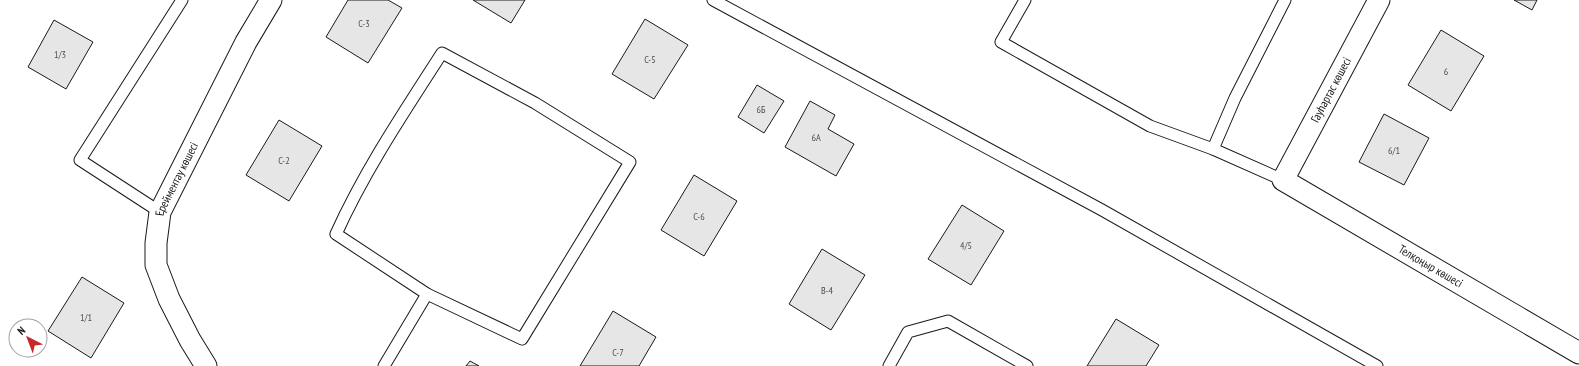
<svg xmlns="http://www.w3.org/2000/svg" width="1579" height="366" viewBox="0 0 1579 366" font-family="'PT Sans Narrow',sans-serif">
<rect width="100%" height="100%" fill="#fff"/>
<g fill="#e6e6e6" stroke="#1a1a1a">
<path d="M348 0H388L402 8 368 63 326 37Z"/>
<path d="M473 0H525L511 23Z"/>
<path d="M1514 0H1537L1532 10Z"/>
<path d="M645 19 688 45 654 99 612 74Z"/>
<path d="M54 20 93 42 66 89 28 67Z"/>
<path d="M1441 30 1484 56 1451 111 1408 85Z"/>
<path d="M757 85 784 101 764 133 738 117Z"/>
<path d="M810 101 835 115 828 129 854 144 836 176 785 147Z"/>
<path d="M1384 114 1429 138 1404 185 1359 162Z"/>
<path d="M279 120 322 146 289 201 246 175Z"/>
<path d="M694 175 737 201 704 256 661 230Z"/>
<path d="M962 205 1004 231 971 285 928 259Z"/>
<path d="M822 249 865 275 831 330 789 304Z"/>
<path d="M82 277 124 303 91 358 48 331Z"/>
<path d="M613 311 656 337 639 366H580Z"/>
<path d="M1116 319 1159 345 1146 366H1087Z"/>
<path d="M470 361 479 366H466Z"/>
</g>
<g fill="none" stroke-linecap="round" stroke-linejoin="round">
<g stroke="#1a1a1a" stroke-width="13">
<g id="service">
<path d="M713 0 1102 210 1377 366"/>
<path d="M1025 0 1001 42 1150 126 1213 149"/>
<path d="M442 53 535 103 630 162 522 339 427 294 336 234C365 170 404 112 442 53Z"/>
<path d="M1283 180 1213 149 1235 98 1285 0"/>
<path d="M160 212 80 160 182 0"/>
<path d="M384 366 427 294"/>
<path d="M889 366 908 332 948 321 1027 366"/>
</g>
</g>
<g stroke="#1a1a1a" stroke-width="23">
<g id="minor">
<path id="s1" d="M1379 0 1283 180 1579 353"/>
<path id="s2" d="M206 366 190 340 169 299 156 265V243L160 212 246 42 271 0"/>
</g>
</g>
<use href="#service" stroke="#fff" stroke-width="11"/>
<use href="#minor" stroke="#fff" stroke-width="21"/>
</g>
<g text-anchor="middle" stroke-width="3" stroke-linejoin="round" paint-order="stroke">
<g font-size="10" fill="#4d4d4d">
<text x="364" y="27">C-3</text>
<text x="60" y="58">1/3</text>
<text x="650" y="63">C-5</text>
<text x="1446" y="75">6</text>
<text x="761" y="113">6Б</text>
<text x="816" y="141">6А</text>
<text x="1394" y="154">6/1</text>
<text x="284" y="164">C-2</text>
<text x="699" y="220">C-6</text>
<text x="966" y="249">4/5</text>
<text x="827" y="294">В-4</text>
<text x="86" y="321">1/1</text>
<text x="618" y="356">C-7</text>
</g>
<g font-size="12" fill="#1a1a1a" stroke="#fff">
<text transform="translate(1331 90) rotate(-62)" y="4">Гауhартас көшесі</text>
<text dy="4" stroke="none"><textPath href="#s2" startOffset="203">Ерейментау көшесі</textPath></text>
<text dy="4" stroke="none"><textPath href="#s1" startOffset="375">Телқоңыр көшесі</textPath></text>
</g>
</g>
<g transform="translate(28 338) rotate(318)"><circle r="19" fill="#ffffff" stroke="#a3a3a3"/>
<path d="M0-3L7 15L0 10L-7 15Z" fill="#c62828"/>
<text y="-6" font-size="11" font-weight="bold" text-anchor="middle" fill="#1a1a1a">N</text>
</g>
</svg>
